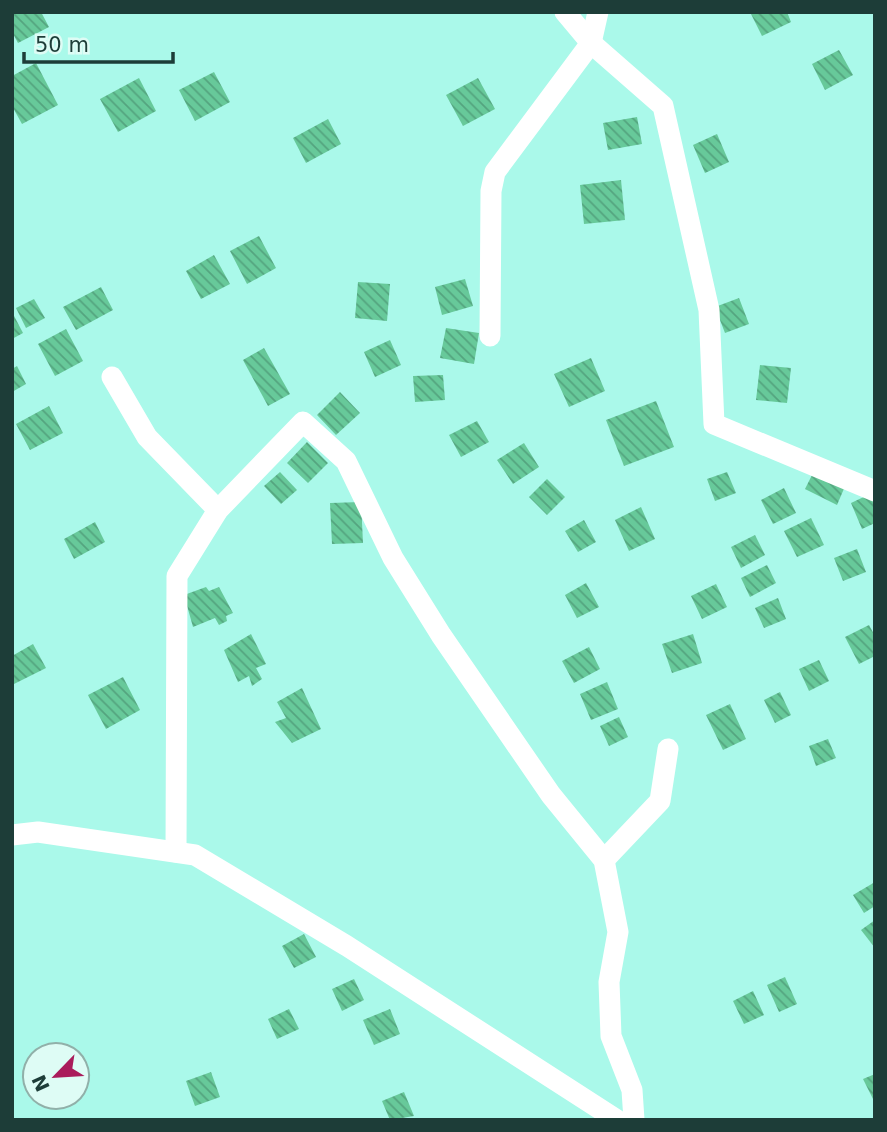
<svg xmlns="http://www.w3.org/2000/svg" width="887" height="1132" viewBox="0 0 887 1132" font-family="'DejaVu Sans',sans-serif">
<defs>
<pattern id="building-back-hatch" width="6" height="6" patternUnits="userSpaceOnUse" patternTransform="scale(1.75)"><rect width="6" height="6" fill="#67c99a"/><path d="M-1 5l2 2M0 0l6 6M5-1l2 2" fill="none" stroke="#54a47f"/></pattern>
</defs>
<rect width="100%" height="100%" fill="#aaf9ea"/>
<g fill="url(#building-back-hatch)">
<path d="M12 12H41L49 27 18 43 12 32Z"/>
<path d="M750 12H787L791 22 762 36Z"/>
<path d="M839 50 853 75 825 90 812 64Z"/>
<path d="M36 63 58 105 22 124 12 106V76Z"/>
<path d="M214 72 230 102 195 121 179 90Z"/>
<path d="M139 78 156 111 118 132 100 99Z"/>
<path d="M478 78 495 109 463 126 446 95Z"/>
<path d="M637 117 642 144 608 150 603 123Z"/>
<path d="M328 119 341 144 306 163 293 138Z"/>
<path d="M717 134 729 162 705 173 693 145Z"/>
<path d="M621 180 625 220 584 224 580 185Z"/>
<path d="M259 236 276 268 247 284 230 251Z"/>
<path d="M214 255 230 284 201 299 186 271Z"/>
<path d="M465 279 473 306 442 315 435 287Z"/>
<path d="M358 282 390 284 387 321 355 318Z"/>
<path d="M101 287 113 310 76 330 63 307Z"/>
<path d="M739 298 749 324 725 333 715 307Z"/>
<path d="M34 299 45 318 26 328 16 308Z"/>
<path d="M12 312 23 333 12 339Z"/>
<path d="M446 328 479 333 474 364 440 358Z"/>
<path d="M66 329 83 361 55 376 38 344Z"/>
<path d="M390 340 401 365 375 377 364 352Z"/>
<path d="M264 348 290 394 268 406 243 360Z"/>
<path d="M591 358 605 391 569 407 554 374Z"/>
<path d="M760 365 791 368 787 403 756 400Z"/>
<path d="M17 366 26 384 12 392V369Z"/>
<path d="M443 375 445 400 415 402 413 376Z"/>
<path d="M340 392 360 413 336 435 317 415Z"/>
<path d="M656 401 674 447 624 466 606 420Z"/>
<path d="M49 406 63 433 30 450 16 424Z"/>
<path d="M477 421 489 442 461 457 449 435Z"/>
<path d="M307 442 328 463 308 483 287 463Z"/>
<path d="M524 443 539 467 513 484 497 460Z"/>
<path d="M815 469 846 484 837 505 805 489Z"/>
<path d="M280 472 297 490 281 504 264 486Z"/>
<path d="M727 472 736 493 715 501 707 479Z"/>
<path d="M547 479 565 497 547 515 529 497Z"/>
<path d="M784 488 796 513 773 524 761 500Z"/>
<path d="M870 494 875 504V523L862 529 851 503Z"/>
<path d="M361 502 363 543 332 544 330 503Z"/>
<path d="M641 507 655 539 629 551 615 520Z"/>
<path d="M811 518 824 545 797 557 784 531Z"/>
<path d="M584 520 596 542 578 552 565 531Z"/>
<path d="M95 522 105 542 74 559 64 539Z"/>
<path d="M755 535 765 555 741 568 731 547Z"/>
<path d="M857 549 866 572 843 581 834 558Z"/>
<path d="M767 565 776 583 750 597 741 578Z"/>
<path d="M586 583 599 607 577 618 565 595Z"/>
<path d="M716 584 727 607 702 619 691 596Z"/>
<path d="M206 587 209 591 219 587 233 613 226 616 227 621 219 625 215 618 193 627 184 595Z"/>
<path d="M778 598 786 619 764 628 755 608Z"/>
<path d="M869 625 875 636V656L859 664 845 637Z"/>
<path d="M251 634 266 664 256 668 262 679 252 686 249 676 238 682 224 650Z"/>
<path d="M693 634 702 663 672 673 662 644Z"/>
<path d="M33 644 46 668 12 685V656Z"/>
<path d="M589 647 600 669 574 683 562 661Z"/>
<path d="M819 660 829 681 809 691 799 669Z"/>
<path d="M123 677 140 710 106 729 88 695Z"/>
<path d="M607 682 618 709 591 720 580 694Z"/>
<path d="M302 688 321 729 292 743 275 722 286 718 277 702Z"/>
<path d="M780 692 791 715 775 723 764 700Z"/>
<path d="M730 704 746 739 723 750 706 715Z"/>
<path d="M619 717 628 737 609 746 600 726Z"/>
<path d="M828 739 836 758 816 766 809 746Z"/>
<path d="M875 882V906L864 913 853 895Z"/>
<path d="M875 920V948L861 930Z"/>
<path d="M304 934 316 957 294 968 282 946Z"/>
<path d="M785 977 797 1004 779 1012 767 985Z"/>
<path d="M354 979 364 1000 342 1011 332 989Z"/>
<path d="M753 991 764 1015 744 1024 733 1001Z"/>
<path d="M289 1009 299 1029 277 1039 268 1019Z"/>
<path d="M390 1009 400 1034 374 1045 363 1020Z"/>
<path d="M211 1072 220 1097 195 1106 186 1081Z"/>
<path d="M875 1074V1103L863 1079Z"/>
<path d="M404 1092 414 1116 390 1120 382 1101Z"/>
</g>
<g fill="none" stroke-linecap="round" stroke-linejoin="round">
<g stroke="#fff" stroke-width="21">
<path d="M565 12 591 43 663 106 709 310 714 424 875 491"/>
<path d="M490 336 491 191 495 172 591 43 598 12"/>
<path d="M112 377 147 437 218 510"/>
<path d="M12 835 38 832 195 855 347 946 617 1120"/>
<path d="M176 852 177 576 218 510 303 422 346 461 393 558 441 635 551 795 604 860 618 932 609 982 611 1036 632 1090 634 1120"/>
<path d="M604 860 660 801 668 749"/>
</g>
</g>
<rect width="887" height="1132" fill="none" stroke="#1d3d38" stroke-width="28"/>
<g transform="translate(56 1076) rotate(245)"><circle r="33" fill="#defcf5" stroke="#91b0a9" stroke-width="2"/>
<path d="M0-5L12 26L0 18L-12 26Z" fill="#aa1c5b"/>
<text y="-10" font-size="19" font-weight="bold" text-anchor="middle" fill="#1d3d38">N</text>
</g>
<path d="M24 52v10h149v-10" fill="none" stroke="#1d3d38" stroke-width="3.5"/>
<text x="35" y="52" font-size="21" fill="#1d3d38" stroke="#defcf5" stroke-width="5" paint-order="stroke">50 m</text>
</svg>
